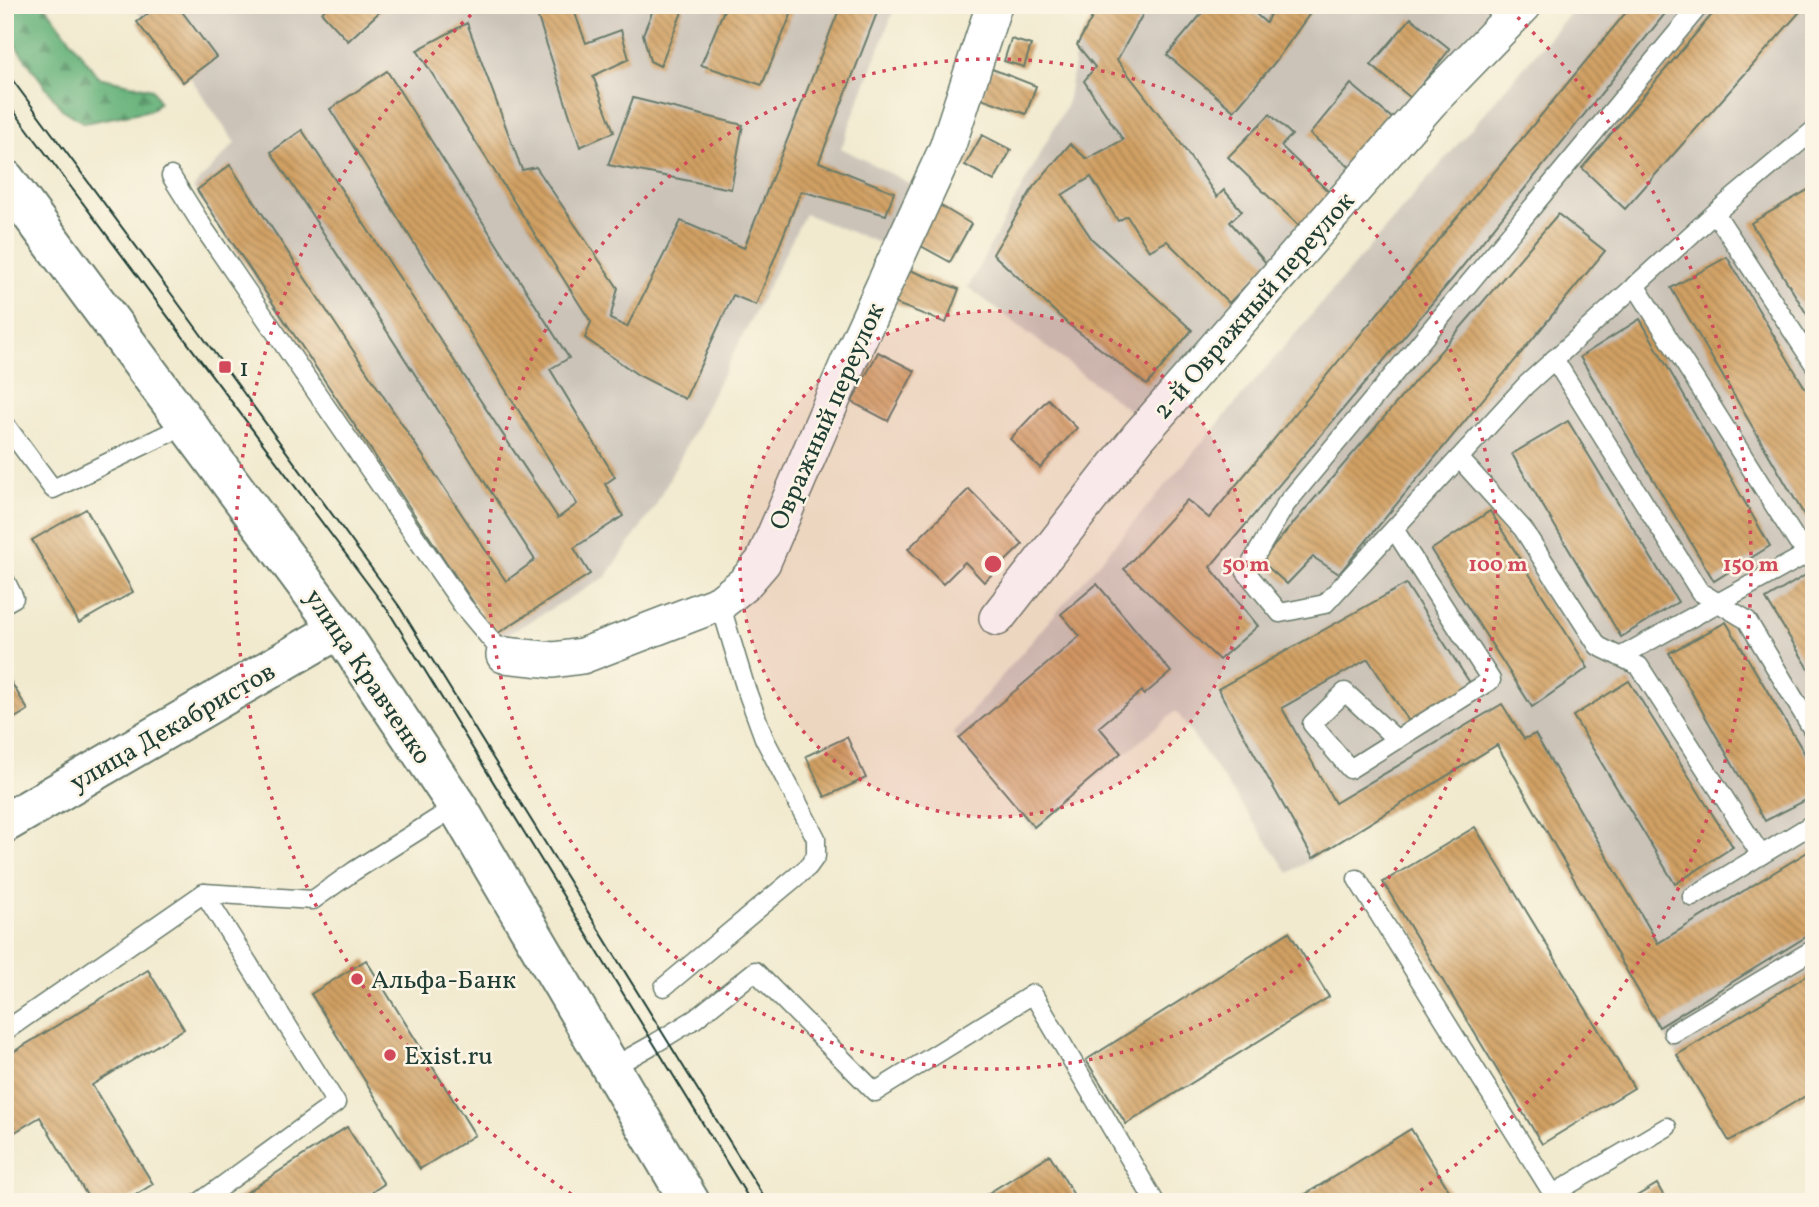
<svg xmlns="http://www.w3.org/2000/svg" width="1819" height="1207" viewBox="0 0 1819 1207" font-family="Vollkorn,serif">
<defs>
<pattern id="forest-firs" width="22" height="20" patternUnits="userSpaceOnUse" patternTransform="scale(1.75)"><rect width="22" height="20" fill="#68b37c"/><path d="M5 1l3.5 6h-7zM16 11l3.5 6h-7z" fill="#559366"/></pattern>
<pattern id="building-back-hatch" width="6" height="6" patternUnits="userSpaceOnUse" patternTransform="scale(1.75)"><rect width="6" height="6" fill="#d1a063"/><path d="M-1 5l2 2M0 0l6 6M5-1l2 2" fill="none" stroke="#a98452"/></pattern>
</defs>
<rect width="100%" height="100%" fill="#fcf5e5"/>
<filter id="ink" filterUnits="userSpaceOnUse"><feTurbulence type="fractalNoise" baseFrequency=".0143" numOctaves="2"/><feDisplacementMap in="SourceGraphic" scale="14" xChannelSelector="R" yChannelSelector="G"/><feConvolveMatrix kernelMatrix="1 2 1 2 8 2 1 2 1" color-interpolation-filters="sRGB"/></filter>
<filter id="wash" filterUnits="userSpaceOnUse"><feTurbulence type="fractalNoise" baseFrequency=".00686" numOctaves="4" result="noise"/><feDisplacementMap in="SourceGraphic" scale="28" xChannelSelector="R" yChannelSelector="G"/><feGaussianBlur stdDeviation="1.57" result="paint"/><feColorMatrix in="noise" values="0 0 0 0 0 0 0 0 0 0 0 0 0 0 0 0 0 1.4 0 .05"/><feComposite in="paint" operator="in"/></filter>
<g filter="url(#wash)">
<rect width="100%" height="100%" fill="#f1eacf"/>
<g fill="#cbc3b8">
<path d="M132 5H896L841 148 911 184 879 243 805 214 655 507 606 577 499 639 193 188 235 143 190 77 183 82 137 22 142 18Z"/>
<path d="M1099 5H1497L1138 417 968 287 1067 104 1077 45Z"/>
<path d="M1577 5H1814V1014L1696 1086 1659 1027 1497 745 1289 873 1176 711 1034 830 953 733Z"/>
</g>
<path fill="url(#forest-firs)" stroke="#447858" stroke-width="2" d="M5 5H45L98 77 152 89 159 102 151 110 84 123 62 109 5 31Z"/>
<g id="blocks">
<g fill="url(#building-back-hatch)">
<path d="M159 5H177L216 57 183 82 137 22Z"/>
<path d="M328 5H387L348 41 322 13Z"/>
<path d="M534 5H579L573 8 586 43 621 30 629 59 593 76 614 132 580 147Z"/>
<path d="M655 5H685L660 66 650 61 643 34Z"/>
<path d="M726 5H795L762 85 701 65Z"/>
<path d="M841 5H880L819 162 894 192 886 215 801 191 756 305 733 295 685 399 638 375 585 338 591 322 417 50 467 23 522 170 536 167 618 288 610 319 627 327 681 221 744 248Z"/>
<path d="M1099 5H1148L1117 60 1173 132 1217 197 1224 190 1242 211 1230 222 1267 264 1229 303 1167 241 1149 251 1127 216 1118 221 1091 177 1062 195 1092 239 1192 330 1147 385 1067 323 993 254 1034 186 1070 144 1087 159 1123 140 1084 81 1095 67 1077 45Z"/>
<path d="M1209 5H1246L1266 23 1274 5H1316L1276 61 1234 111 1167 55Z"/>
<path d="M1632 5H1672L1454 277 1210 567 1258 626 1219 660 1124 569 1187 500 1209 518Z"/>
<path d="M1720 5H1806L1625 209 1582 168Z"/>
<path d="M1411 18 1450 49 1411 98 1371 65Z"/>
<path d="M1011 39 1031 45 1024 67 1004 61Z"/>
<path d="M992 69 1036 86 1026 114 981 98Z"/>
<path d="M387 71 569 358 550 369 615 477 605 484 623 516 574 548 590 574 495 635 197 190 230 165 506 581 535 560 271 152 302 130 558 518 577 504 330 109Z"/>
<path d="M1351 84 1393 119 1352 169 1310 134Z"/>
<path d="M633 98 743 125 731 189 608 165Z"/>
<path d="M1270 114 1292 135 1281 146 1331 194 1300 227 1228 157Z"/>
<path d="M982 135 1011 150 994 181 965 165Z"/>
<path d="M1813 187 1814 189V326L1751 223Z"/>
<path d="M936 203 971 224 950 262 914 242Z"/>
<path d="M1558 214 1605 251 1339 574 1313 557 1287 584 1261 561Z"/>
<path d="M1727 257 1814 403V522L1810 525 1671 288Z"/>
<path d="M907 269 959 289 946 323 894 303Z"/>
<path d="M1640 319 1770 546 1714 581 1580 357Z"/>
<path d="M878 352 915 371 888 421 852 402Z"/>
<path d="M1048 399 1077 428 1040 468 1010 439Z"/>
<path d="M1568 421 1678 602 1621 637 1512 454Z"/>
<path d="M969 489 1023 544 984 582 965 562 943 584 908 549Z"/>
<path d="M86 509 133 592 79 623 32 540Z"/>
<path d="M1490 511 1588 668 1532 707 1431 550Z"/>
<path d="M1814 570V677L1766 599Z"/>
<path d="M1097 584 1171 672 1144 695 1142 691 1099 727 1121 753 1034 827 959 738 1080 636 1061 614Z"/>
<path d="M1406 584 1472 686 1410 723 1368 659 1282 708 1335 803 1502 704 1524 739 1535 734 1658 943 1814 848V932L1659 1027 1497 745 1313 858 1218 689Z"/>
<path d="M1726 622 1814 769V796L1765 821 1669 653Z"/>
<path d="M5 672 28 710 5 724Z"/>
<path d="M1629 681 1733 847 1675 884 1573 716Z"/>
<path d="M847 737 866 778 825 797 806 756Z"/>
<path d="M1475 827 1634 1088 1542 1144 1383 882Z"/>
<path d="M1289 932 1329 997 1126 1124 1086 1060Z"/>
<path d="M366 960 475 1135 420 1169 311 994Z"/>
<path d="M148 970 184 1029 92 1085 153 1184 124 1202H91L40 1117 5 1138V1057Z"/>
<path d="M1814 971V1091L1729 1141 1677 1055Z"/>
<path d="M347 1127 384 1184 357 1202H232Z"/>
<path d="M1411 1129 1452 1195 1442 1202H1293Z"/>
<path d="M1050 1155 1078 1202H974Z"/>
<path d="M1657 1184 1667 1202H1627Z"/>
</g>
</g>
</g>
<g filter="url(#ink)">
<use href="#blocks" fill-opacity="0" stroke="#687a6a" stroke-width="2"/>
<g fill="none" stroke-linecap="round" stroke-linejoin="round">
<g stroke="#687a6a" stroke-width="21">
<g id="lane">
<path d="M1700 5 1286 504 1246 572 1280 613 1325 604 1526 385 1715 213 1814 130"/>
<path d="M171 176 205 230 463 606 504 655"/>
<path d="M1715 213 1814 364"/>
<path d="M1635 285 1798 543 1814 547"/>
<path d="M1554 359 1700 592 1747 620 1814 732"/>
<path d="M5 424 53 489 188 424"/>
<path d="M1459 458 1523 529 1598 646 1639 666 1761 855"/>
<path d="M1394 529 1491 680 1350 769 1312 724 1345 692 1397 740"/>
<path d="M5 580 14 598 5 603"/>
<path d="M1620 657 1814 550"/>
<path d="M1357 879 1553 1194"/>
<path d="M1692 897 1814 823"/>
<path d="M664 987 808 867 816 856V838L764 738 745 686 720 603"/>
<path d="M5 1031 204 893 313 900 354 871 457 806"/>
<path d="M1673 1033 1814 949"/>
<path d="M611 1068 654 1044 695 1019 755 971 875 1092 1033 994 1155 1202"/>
<path d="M200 1202 336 1103 204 893"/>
<path d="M1548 1202 1553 1194 1667 1127"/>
</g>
</g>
<g stroke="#687a6a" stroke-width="38">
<g id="street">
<path d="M997 618 1139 436 1430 102 1524 5"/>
<path d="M504 655 553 660 582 656 720 603 744 584 763 562 849 361 947 148 994 5"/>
</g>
</g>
<g stroke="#687a6a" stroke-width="42">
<path id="secondary" d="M5 823 339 629"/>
</g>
<g stroke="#687a6a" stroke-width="42">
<path id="primary" d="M5 179 339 629 457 806 690 1202"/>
</g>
<use href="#lane" stroke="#fff" stroke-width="18"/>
<use href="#street" stroke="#fff" stroke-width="35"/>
<use href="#secondary" stroke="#fff" stroke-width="38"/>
<use href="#primary" stroke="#fff" stroke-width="38"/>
<g stroke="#1f3d34" stroke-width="2">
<path d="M5 70 170 292 399 606 767 1202"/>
<path d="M5 99 389 612 751 1202"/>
</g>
</g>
</g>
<circle cx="993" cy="564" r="253" fill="#d1495b" fill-opacity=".12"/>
<g fill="none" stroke="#d1495b" stroke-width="3.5" stroke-dasharray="3.5 7">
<circle cx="993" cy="564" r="253"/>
<circle cx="993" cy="564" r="505"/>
<path d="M580 1200A758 758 0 0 1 476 10M1510 10A758 758 0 0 1 1406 1200"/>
</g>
<g fill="#d1495b" stroke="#fcf5e5" stroke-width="2.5">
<rect x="218" y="360" width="14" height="14" rx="3.5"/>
<circle cx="357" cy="979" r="7"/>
<circle cx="390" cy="1055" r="7"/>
</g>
<g text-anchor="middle" stroke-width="5" stroke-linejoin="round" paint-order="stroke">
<g font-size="26" fill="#1f3d34" stroke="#fcf5e5">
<text transform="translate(1253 305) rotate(-49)" y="9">2-й Овражный переулок</text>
<text transform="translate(826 416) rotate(-66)" y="9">Овражный переулок</text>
<text transform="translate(369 676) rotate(56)" y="9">улица Кравченко</text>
<text transform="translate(172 726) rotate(-30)" y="9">улица Декабристов</text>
</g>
<g font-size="26" fill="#1f3d34" stroke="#fcf5e5" text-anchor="start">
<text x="239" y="376">1</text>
<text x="371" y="988">Альфа-Банк</text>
<text x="404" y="1064">Exist.ru</text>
</g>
</g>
<circle cx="993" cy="564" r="10" fill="#d1495b" stroke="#fcf5e5" stroke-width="3.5"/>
<g font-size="21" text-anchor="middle" font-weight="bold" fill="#d1495b" stroke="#fcf5e5" stroke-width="5" stroke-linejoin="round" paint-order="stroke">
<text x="1246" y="571">50 m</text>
<text x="1498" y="571">100 m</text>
<text x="1751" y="571">150 m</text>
</g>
<rect width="1819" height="1207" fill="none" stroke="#fcf5e5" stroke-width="28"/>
</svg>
